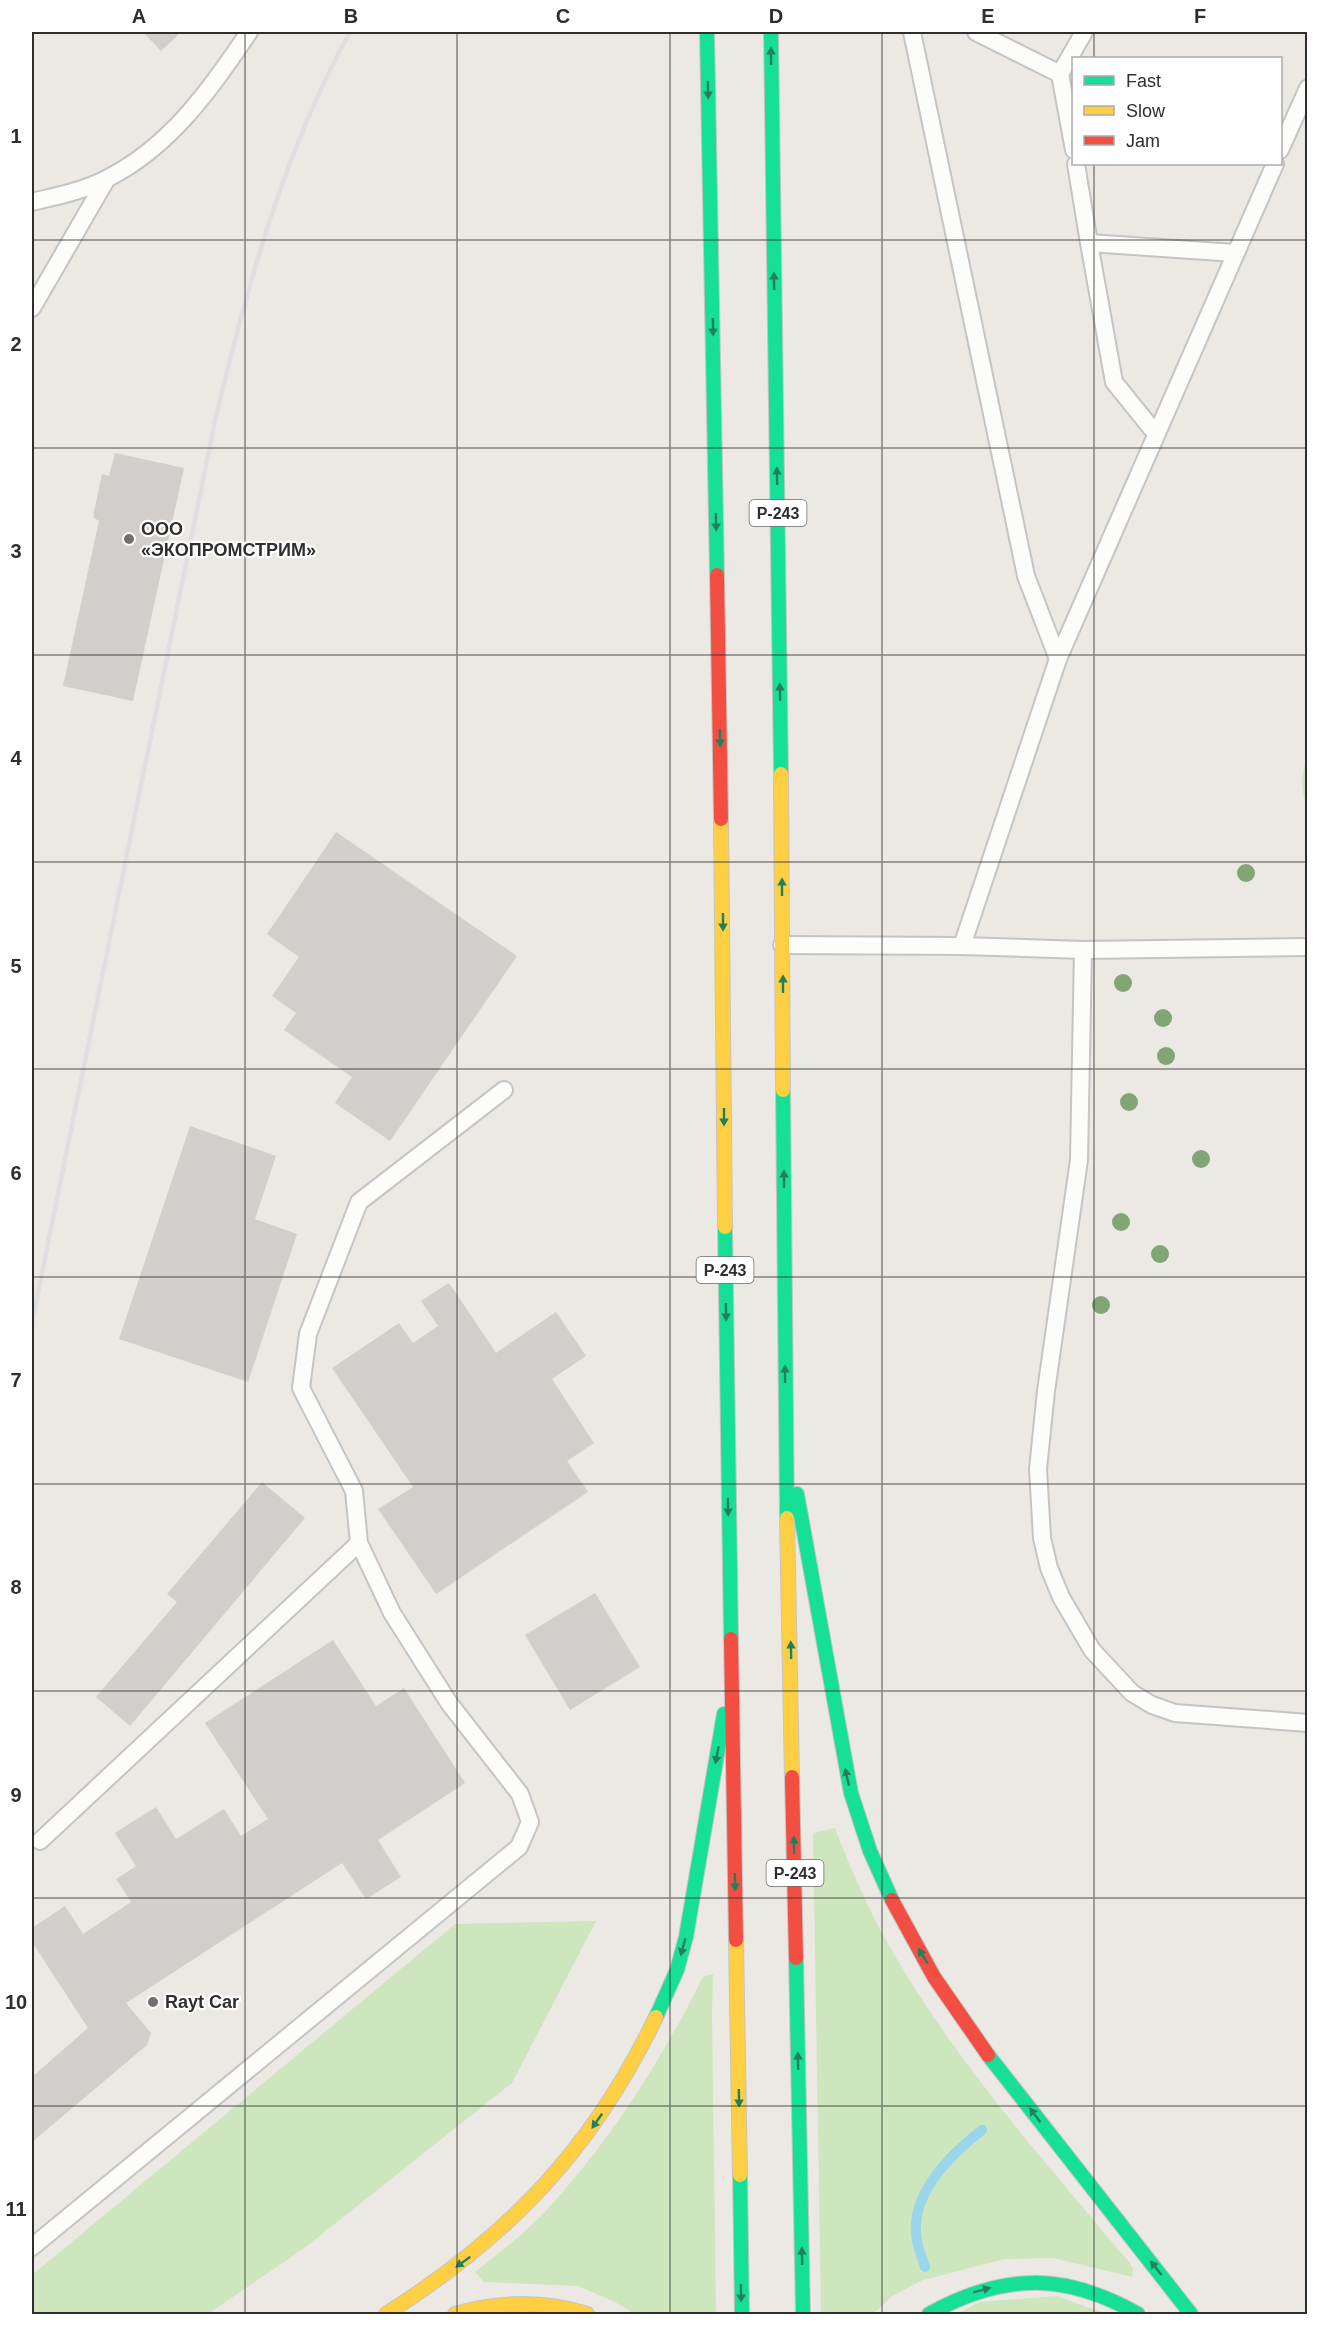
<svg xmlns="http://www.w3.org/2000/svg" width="1339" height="2346" viewBox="0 0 1339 2346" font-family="Arial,sans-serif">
<rect width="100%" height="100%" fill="#ece8e4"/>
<g fill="#cee6be">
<path d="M1307 758 1308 806H1307C1300 788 1301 776 1307 758Z"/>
<path d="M835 1828C854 1878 876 1926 904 1971 968 2076 1050 2168 1129 2262L1133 2269 1132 2277 1053 2258 1005 2259 923 2280 892 2296 873 2314H821L813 1833Z"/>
<path d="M596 1921 512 2083 303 2249 208 2314H32V2275L455 1924Z"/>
<path d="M713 1974 712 2015 716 2314H635L615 2302 578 2286 484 2282 475 2272C499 2253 524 2234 545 2212 610 2141 660 2063 703 1977Z"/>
<path d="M1056 2296 1107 2314H956L980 2302Z"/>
</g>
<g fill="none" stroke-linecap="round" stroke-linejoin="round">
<path stroke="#99d6ec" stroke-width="10" d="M925 2267C923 2259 918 2249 917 2241 908 2195 950 2155 982 2130"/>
</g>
<g fill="#d1cecb">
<path d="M143 32H181L161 51Z"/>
<path d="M115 453 184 468 133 701 63 686 99 521 93 517 102 474 109 476Z"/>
<path d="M336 832 517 956 390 1141 335 1103 352 1077 284 1030 296 1013 272 996 299 957 267 934Z"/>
<path d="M190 1126 276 1156 255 1219 297 1234 248 1382 119 1339Z"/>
<path d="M449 1283 496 1353 556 1312 586 1356 552 1379 594 1443 567 1461 588 1492 436 1594 378 1509 413 1487 332 1368 399 1323 413 1343 438 1326 421 1301Z"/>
<path d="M262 1482 305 1518 130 1726 96 1697 177 1602 167 1594Z"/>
<path d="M595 1593 640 1667 570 1710 525 1635Z"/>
<path d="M333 1640 376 1706 404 1688 465 1783 378 1840 401 1877 366 1899 342 1863 126 2003 151 2033 147 2045 32 2142V2077L88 2028 32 1942V1928L65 1906 83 1934 131 1902 116 1879 136 1866 115 1833 156 1807 176 1839 224 1809 241 1836 268 1819 205 1723Z"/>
</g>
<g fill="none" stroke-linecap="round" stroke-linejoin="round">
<g stroke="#c5c4c5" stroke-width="20">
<g id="lane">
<path d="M912 32 1026 576 1058 659"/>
<path d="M976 32 1060 74"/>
<path d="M1074 150 1060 74 1084 32"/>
<path d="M1280 150 1308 88"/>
<path d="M1076 164 1089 243"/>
<path d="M32 202C56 196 83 191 106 179 169 148 211 89 249 32"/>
<path d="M32 308 106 180"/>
<path d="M1156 434 1114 382 1089 243 1235 253"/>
<path d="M782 945 962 946 1083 950 1308 947"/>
<path d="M962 946 1058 659 1275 164"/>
<path d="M1083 950 1079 1160 1046 1391 1038 1469 1042 1538 1049 1568 1061 1597 1092 1650 1132 1693 1152 1705 1175 1713 1308 1723"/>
<path d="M359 1543 354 1491 301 1388 308 1334 359 1202 504 1090"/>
<path d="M32 2247 519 1847 530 1822 520 1794 449 1703 392 1613 359 1543 40 1841"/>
</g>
</g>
<g stroke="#c6c5c4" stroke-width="16">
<g id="fast">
<path d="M707 32 717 575"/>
<path d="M771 32 781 774"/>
<path d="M783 1090 787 1518"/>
<path d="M725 1227 731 1639"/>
<path d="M797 1494 851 1793 870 1851 892 1900"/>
<path d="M796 1958 803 2314"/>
<path d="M656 2017 677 1970 686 1937 724 1714"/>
<path d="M988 2055 1191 2314"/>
<path d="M740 2175 742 2314"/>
<path d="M929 2314C1003 2273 1064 2272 1138 2314"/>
</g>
</g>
<g stroke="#c6c5c4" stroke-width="16">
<g id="slow">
<path d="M781 774 783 1090"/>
<path d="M721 819 725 1227"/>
<path d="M787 1518 792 1777"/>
<path d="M736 1940 740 2175"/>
<path d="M386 2314C509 2236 592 2150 656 2017"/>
<path d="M455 2314C500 2301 542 2300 587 2314"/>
</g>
</g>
<g stroke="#c6c5c4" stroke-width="16">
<g id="jam">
<path d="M717 575 721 819"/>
<path d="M731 1639 736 1940"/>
<path d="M792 1777 796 1958"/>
<path d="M892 1900 934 1977 988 2055"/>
</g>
</g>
<use href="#lane" stroke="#fcfcfb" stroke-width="16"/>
<use href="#fast" stroke="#16e098" stroke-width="14"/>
<use href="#slow" stroke="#ffcf43" stroke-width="14"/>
<use href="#jam" stroke="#f24e42" stroke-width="14"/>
<path stroke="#dfdfe1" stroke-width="4.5" d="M32 1322 216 416C248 284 284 151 350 32"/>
</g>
<g fill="#82a575">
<circle cx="1246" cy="873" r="9"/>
<circle cx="1123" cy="983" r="9"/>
<circle cx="1163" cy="1018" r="9"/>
<circle cx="1166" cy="1056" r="9"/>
<circle cx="1129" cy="1102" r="9"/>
<circle cx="1201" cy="1159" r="9"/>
<circle cx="1121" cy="1222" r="9"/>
<circle cx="1160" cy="1254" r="9"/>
<circle cx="1101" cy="1305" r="9"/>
</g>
<defs><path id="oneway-solid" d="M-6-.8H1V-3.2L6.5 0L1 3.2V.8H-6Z" transform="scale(1.5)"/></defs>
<g fill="#237e5e">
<use href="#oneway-solid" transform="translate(771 56) rotate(-91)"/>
<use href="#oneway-solid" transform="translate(708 90) rotate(89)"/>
<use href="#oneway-solid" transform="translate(774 281) rotate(-91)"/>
<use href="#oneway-solid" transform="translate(713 327) rotate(89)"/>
<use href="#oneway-solid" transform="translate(777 476) rotate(-91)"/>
<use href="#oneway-solid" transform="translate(716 522) rotate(89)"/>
<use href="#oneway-solid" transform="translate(780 692) rotate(-91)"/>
<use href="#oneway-solid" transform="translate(720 738) rotate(89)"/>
<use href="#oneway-solid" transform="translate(782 887) rotate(-90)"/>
<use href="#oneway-solid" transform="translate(723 922) rotate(90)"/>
<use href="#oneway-solid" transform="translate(783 984) rotate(-90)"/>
<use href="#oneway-solid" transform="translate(724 1117) rotate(90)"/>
<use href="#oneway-solid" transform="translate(784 1179) rotate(-90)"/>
<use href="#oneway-solid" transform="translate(726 1312) rotate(89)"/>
<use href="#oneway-solid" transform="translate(785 1374) rotate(-90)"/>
<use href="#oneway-solid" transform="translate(728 1507) rotate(89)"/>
<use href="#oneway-solid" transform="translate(791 1650) rotate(-91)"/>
<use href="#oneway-solid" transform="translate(717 1755) rotate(100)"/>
<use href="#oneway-solid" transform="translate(847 1777) rotate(-103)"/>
<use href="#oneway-solid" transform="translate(794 1845) rotate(-91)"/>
<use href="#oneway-solid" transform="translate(735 1882) rotate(89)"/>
<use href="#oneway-solid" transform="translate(683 1947) rotate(105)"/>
<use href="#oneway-solid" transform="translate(923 1956) rotate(-121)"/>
<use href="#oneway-solid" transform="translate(798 2061) rotate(-91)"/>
<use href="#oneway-solid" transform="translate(739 2098) rotate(89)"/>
<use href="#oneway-solid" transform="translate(1035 2115) rotate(-127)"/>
<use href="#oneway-solid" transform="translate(597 2121) rotate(125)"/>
<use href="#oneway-solid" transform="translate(802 2256) rotate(-91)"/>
<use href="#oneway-solid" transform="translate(463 2262) rotate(144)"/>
<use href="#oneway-solid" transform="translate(1156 2268) rotate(-128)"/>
<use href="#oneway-solid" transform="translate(982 2290) rotate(-15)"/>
<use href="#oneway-solid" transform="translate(741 2293) rotate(89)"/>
</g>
<path fill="none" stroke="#2e2e2e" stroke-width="1.5" stroke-opacity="0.55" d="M245 32V2314M457 32V2314M670 32V2314M882 32V2314M1094 32V58M1094 164V2314M32 240H1308M32 448H1308M32 655H1308M32 862H1308M32 1069H1308M32 1277H1308M32 1484H1308M32 1691H1308M32 1898H1308M32 2106H1308"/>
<g fill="#706f6e" stroke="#fff" stroke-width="2">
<circle cx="129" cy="539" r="6"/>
<circle cx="153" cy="2002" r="6"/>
</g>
<g text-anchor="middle" stroke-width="4.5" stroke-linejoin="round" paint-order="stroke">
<g fill="#fff" stroke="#6d6d6d" stroke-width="1.5">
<rect x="749.5" y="500" width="57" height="26" rx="4.5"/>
<rect x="696.5" y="1257" width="57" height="26" rx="4.5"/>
<rect x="766.5" y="1860" width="57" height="26" rx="4.5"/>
</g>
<g font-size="16" font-weight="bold" fill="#2e2e2e">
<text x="778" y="519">Р-243</text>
<text x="725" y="1276">Р-243</text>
<text x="795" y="1879">Р-243</text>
</g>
<g font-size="18" font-weight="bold" fill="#2e2e2e" stroke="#fff" text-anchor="start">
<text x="141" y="535">ООО<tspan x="141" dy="21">«ЭКОПРОМСТРИМ»</tspan></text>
<text x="165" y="2008">Rayt Car</text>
</g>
</g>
<rect width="1339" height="2346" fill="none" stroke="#ffffff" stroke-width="66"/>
<rect x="1072" y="57" width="210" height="108" fill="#ffffff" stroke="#ababab" stroke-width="1.5"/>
<rect x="1084" y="76" width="30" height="9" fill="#16e098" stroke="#ababab" stroke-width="1.5"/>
<text x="1126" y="87" font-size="18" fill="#2e2e2e">Fast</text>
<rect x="1084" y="106" width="30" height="9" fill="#ffcf43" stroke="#ababab" stroke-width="1.5"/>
<text x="1126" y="117" font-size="18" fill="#2e2e2e">Slow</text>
<rect x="1084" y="136" width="30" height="9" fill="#f24e42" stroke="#ababab" stroke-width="1.5"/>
<text x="1126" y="147" font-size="18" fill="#2e2e2e">Jam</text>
<rect x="33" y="33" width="1273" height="2280" fill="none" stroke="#2e2e2e" stroke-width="2"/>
<g font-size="20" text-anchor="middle" font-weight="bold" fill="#2e2e2e">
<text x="139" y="23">A</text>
<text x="351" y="23">B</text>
<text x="563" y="23">C</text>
<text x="776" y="23">D</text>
<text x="988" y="23">E</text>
<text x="1200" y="23">F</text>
<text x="16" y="143">1</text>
<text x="16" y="351">2</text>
<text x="16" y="558">3</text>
<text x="16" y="765">4</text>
<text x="16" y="973">5</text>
<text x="16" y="1180">6</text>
<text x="16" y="1387">7</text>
<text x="16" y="1594">8</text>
<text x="16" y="1802">9</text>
<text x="16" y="2009">10</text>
<text x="16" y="2216">11</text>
</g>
</svg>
